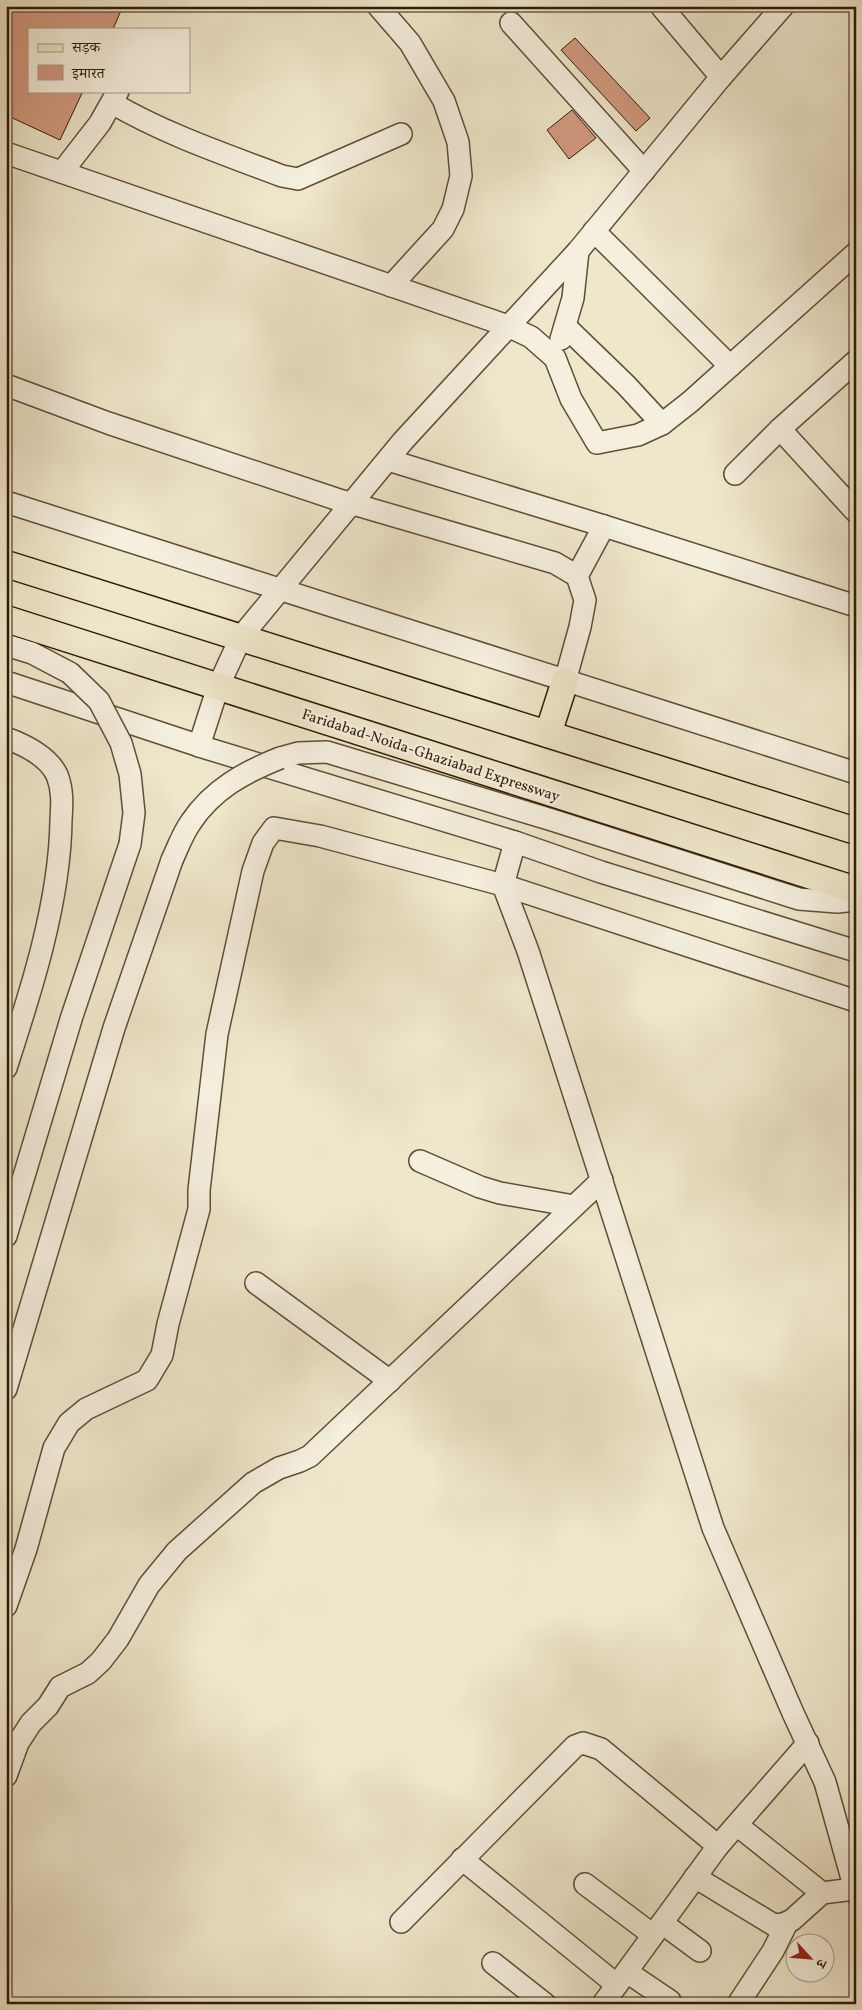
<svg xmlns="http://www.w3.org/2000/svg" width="862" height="2010" viewBox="0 0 862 2010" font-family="Vollkorn,'Noto Serif Devanagari',serif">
<rect width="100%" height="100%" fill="#efe7cc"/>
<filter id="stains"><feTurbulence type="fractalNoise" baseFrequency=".004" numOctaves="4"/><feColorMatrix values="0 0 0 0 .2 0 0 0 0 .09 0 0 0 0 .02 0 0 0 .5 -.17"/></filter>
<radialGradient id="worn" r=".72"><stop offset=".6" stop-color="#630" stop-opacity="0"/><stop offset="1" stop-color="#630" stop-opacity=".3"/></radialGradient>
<g fill="#d39a81" stroke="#2f1b04">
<path d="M13 6H123L113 29H29V91H83L60 140 6 115V20Z"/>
<path d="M575 38 650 118 636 131 561 50Z"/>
<path d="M572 110 596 138 569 159 547 130Z"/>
</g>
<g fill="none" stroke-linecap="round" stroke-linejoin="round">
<g stroke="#5f4e36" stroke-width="24">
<g id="minor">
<path d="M378 6 410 43 444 101 458 142 461 176 453 209 443 229 391 286"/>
<path d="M661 6 721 77"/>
<path d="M511 23 644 171"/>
<path d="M112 103C165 134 224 154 282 176L298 179 401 134"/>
<path d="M6 153 508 326 531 337 555 358 571 399 597 443 638 435 662 424 690 402 856 253"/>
<path d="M62 172 100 123 118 91"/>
<path d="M594 231 730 366"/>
<path d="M565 326 626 385 662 424"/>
<path d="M561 339 573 298 578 251"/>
<path d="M6 385 108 423 336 499 555 563 577 576 585 600 580 627 565 681"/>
<path d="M780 429 856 512"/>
<path d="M388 460 604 526 856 606"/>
<path d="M735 474 780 429 856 361"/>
<path d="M6 502 856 773"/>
<path d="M577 576 604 526"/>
<path d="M6 645 32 653 70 673"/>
<path d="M6 682 209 749 515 842 601 872 856 951"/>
<path d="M6 738C25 745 48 756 57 775 63 790 62 804 61 820 60 902 31 991 6 1068"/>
<path d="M199 746 218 687 241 637 403 441 578 251 721 77 783 6"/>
<path d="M280 758 298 753 327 752 552 820 799 899 837 902 856 900"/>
<path d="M515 842 503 885 528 951 713 1528 793 1713 825 1782 856 1893"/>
<path d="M420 1161 480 1187 500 1193 574 1206"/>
<path d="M6 1236 72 1016 130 844"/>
<path d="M256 1283 390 1381"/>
<path d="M6 1389 114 1028 172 860"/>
<path d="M6 1606 26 1549 54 1448 69 1423 86 1409 147 1380 162 1355 168 1324 199 1209V1190L217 1034 253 871 263 843 274 828 320 836 503 885 856 1001"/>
<path d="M6 1776 18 1743 31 1723 48 1706 60 1687 88 1673 101 1661 118 1639 149 1585 177 1551 253 1483 279 1468 300 1461 310 1456 602 1180"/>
<path d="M737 1825 822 1893"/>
<path d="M462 1859 617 1985"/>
<path d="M695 1877 774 1925 783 1924 792 1920 822 1893 854 1889"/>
<path d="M585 1884 653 1935"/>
<path d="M401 1922 575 1746 583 1743 601 1749 718 1846"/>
<path d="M662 1923 700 1951"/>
<path d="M493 1963 545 2004"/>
<path d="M627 1972 670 2001"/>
<path d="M603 2004 718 1846 808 1743"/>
<path d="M738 2004 773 1951 787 1923"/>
</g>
</g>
<g stroke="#2f1b04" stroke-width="29">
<g id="major">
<path d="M6 564 856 831"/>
<path d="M6 619 856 890"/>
<path d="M548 734 565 681"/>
</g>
</g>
<use href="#minor" stroke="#f5efde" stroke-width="21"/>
<use href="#major" stroke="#efe7cc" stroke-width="26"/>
<g stroke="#5f4e36" stroke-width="24" stroke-linecap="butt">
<g id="minor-bridge">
<path d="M70 673 99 701 121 743 130 774 134 813 130 844"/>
<path d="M172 860C178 847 183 833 191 822 213 789 245 772 280 758"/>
</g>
</g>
<use href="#minor-bridge" stroke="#f5efde" stroke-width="21"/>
</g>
<g text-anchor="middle" stroke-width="5" stroke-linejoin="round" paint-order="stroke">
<g font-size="15" fill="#2f1b04" stroke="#f5efde">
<text transform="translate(431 755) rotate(18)" y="5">Faridabad-Noida-Ghaziabad Expressway</text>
</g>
</g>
<rect width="862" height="2010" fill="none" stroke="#efe7cc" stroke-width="25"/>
<rect x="8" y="8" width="847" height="1995" fill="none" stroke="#2f1b04" stroke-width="2.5"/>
<rect x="12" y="12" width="837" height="1985" fill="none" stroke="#2f1b04"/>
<rect x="28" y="28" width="162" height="65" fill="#f5efde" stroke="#a69a87"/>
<rect x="38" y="44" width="25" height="8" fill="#efe7cc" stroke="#a69a87"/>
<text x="72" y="52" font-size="15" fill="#2f1b04">सड़क</text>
<rect x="38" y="65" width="25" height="15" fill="#d39a81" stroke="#a69a87"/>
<text x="72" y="78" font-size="15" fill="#2f1b04">इमारत</text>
<g transform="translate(810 1958) rotate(116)"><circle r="24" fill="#f5efde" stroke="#a69a87"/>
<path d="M0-4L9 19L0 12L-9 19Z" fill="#8f2418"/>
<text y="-8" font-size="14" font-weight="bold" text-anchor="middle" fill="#2f1b04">उ</text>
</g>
<rect width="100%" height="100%" filter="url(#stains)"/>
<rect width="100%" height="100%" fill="url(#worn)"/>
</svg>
